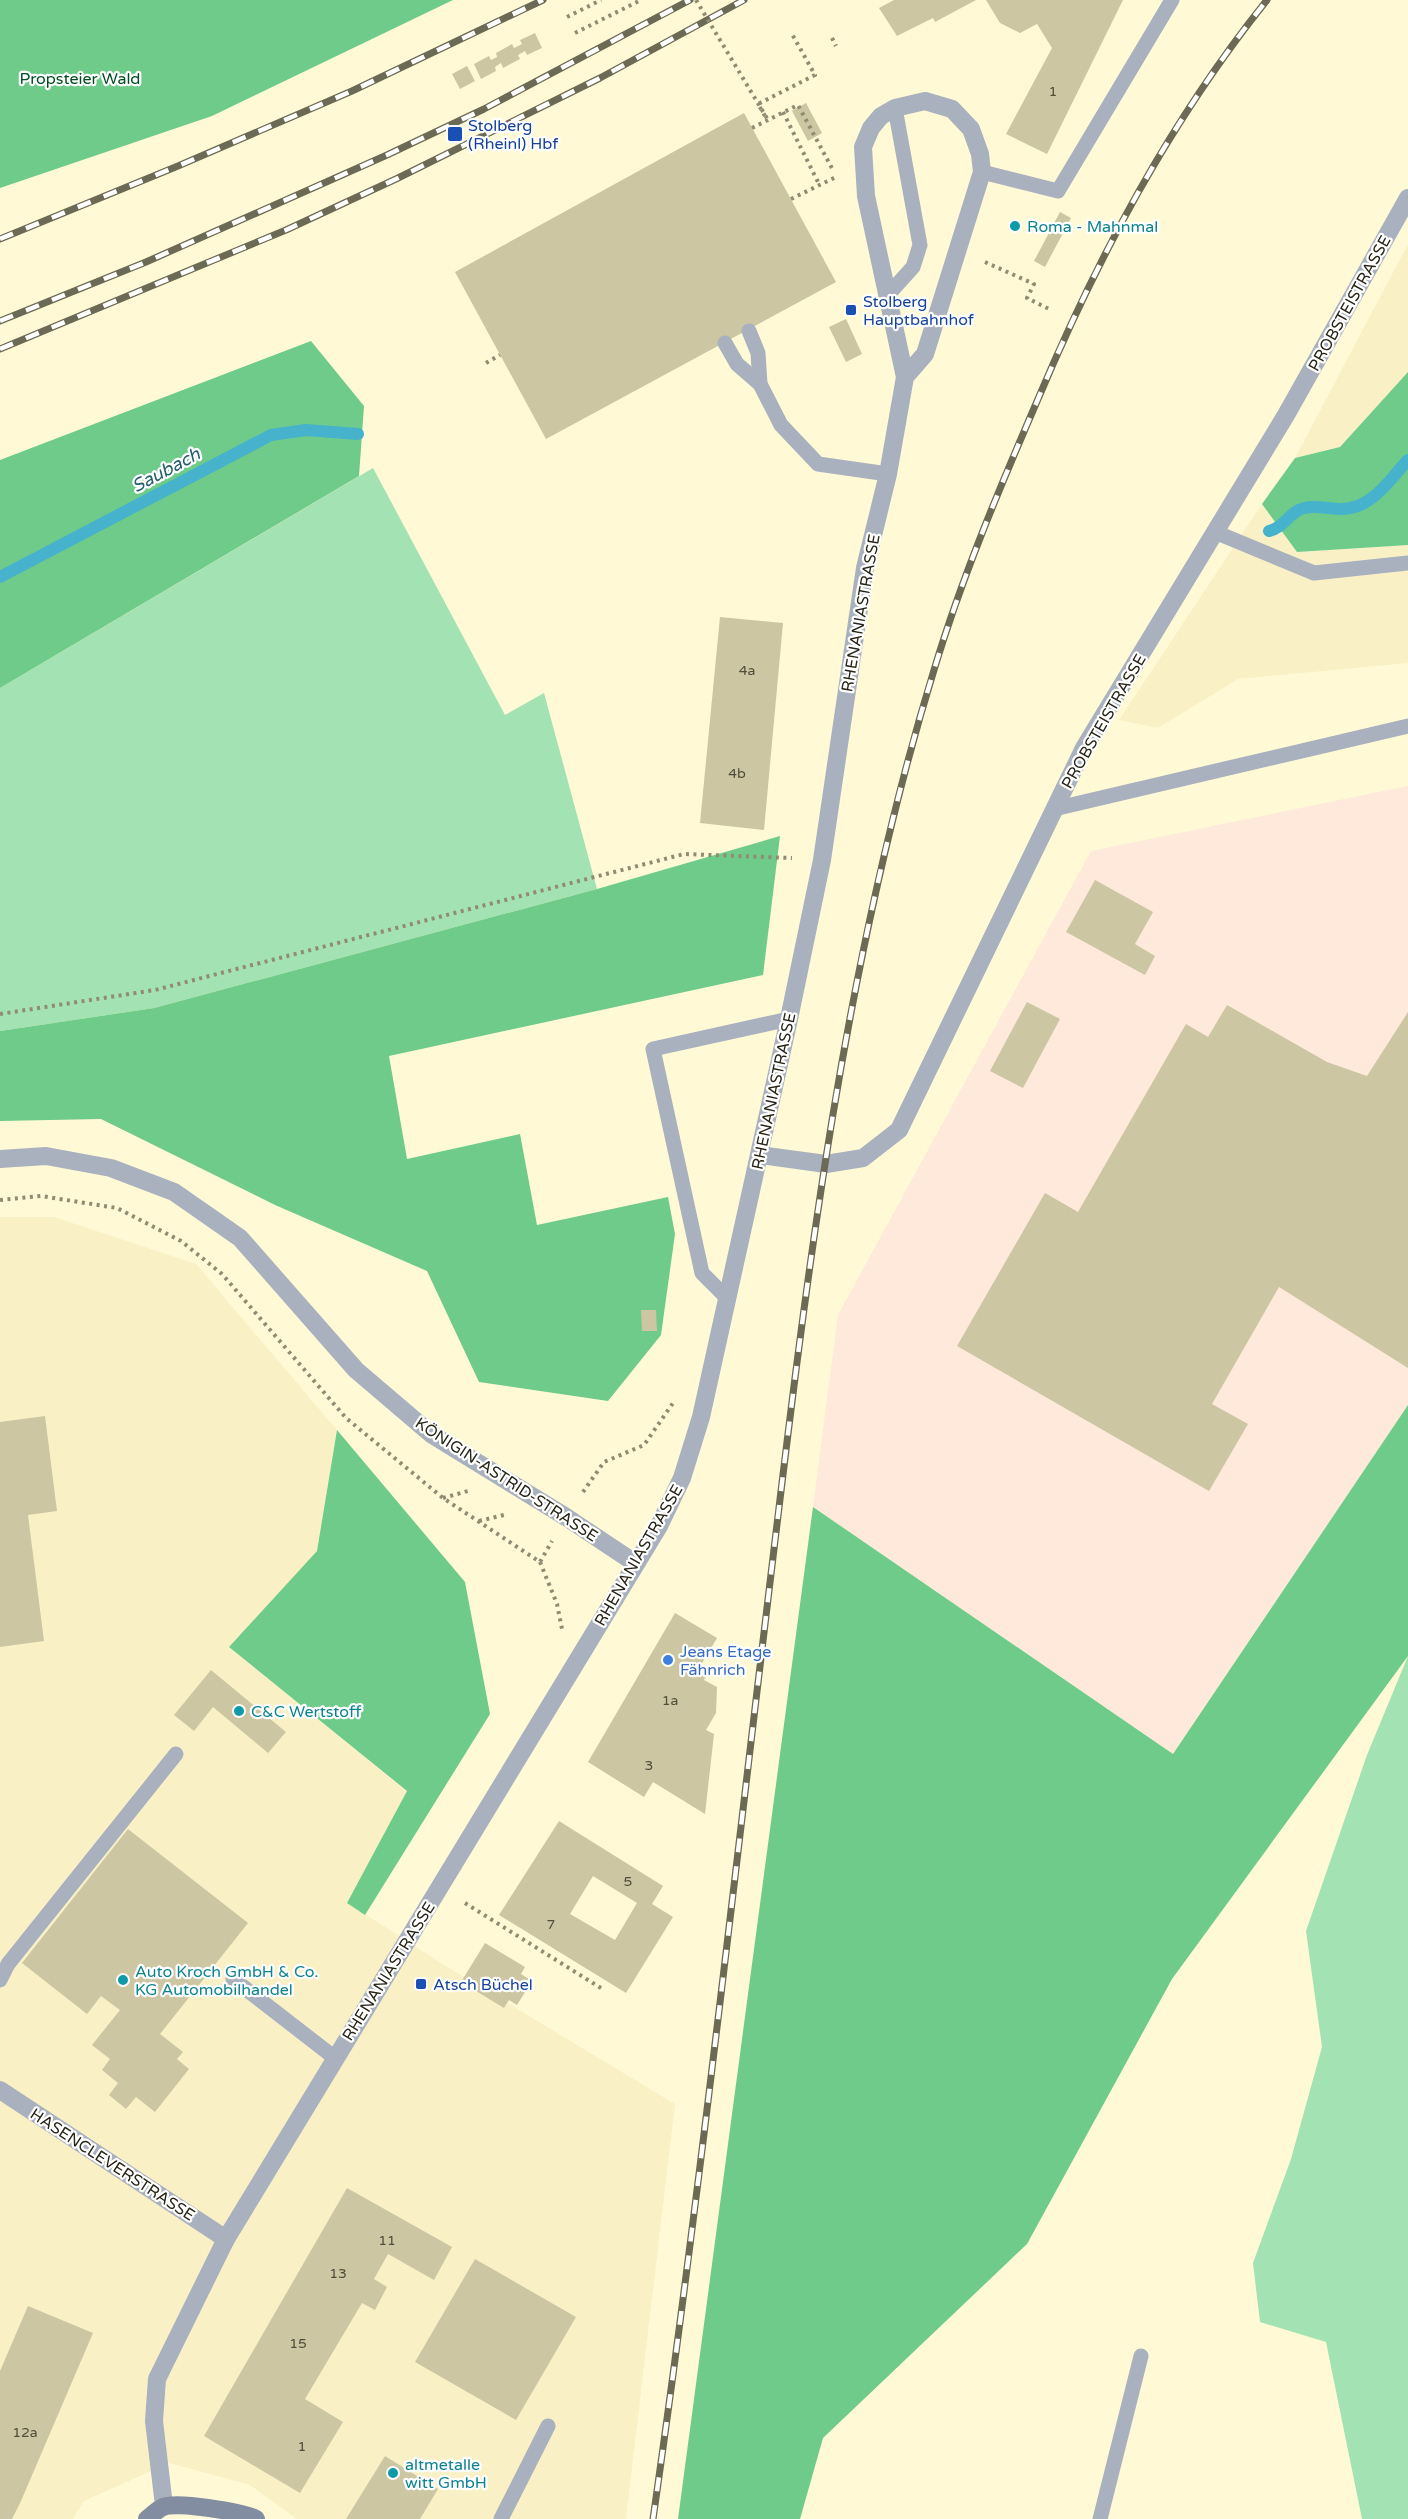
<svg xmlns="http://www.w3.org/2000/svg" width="1408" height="2519" viewBox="0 0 1408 2519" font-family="'Varela Round',sans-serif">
<rect width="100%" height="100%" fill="#fff9d5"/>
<g fill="#f9f1c5">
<path d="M1408 244V372L1340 447 1295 458Z"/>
<path d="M1262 504 1297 552 1408 545V663L1238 679 1158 728 1119 720Z"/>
<path d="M0 1217H54L196 1264 337 1430 317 1551 229 1647 407 1792 348 1903 441 1963 675 2104 626 2519H297L250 2485 169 2463 84 2501 73 2519H0Z"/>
</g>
<path fill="#fee9da" d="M1408 786V1405L1173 1754 813 1507 838 1315 1091 851Z"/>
<g fill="#a3e2b3">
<path d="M373 468 505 715 544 693 597 889 154 1008 0 1031V688Z"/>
<path d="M1408 1656V2519H1362L1326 2342 1260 2322 1253 2263 1291 2159 1322 2047 1306 1931 1367 1755Z"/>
</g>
<g fill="#6fcb8a">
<path d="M0 0H453L212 116 0 188Z"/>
<path d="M311 341 364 406 359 476 0 688V460Z"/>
<path d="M1408 372V545L1297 552 1262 504 1295 458 1340 447Z"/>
<path d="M780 836 763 975 389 1056 407 1159 520 1134 537 1225 668 1197 675 1234 661 1335 608 1401 479 1382 427 1271 275 1205 101 1119 0 1121V1031L154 1008 597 889Z"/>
<path d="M1408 1405V1656L1172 1979 1027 2244 823 2438 800 2519H678L813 1507 1173 1754Z"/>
<path d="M337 1430 465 1582 490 1714 365 1915 347 1903 407 1791 229 1647 317 1551Z"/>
</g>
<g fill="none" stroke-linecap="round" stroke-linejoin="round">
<g stroke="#46b2cb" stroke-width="12">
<path d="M1269 531C1284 528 1290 511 1304 508 1316 505 1330 509 1342 509 1372 509 1389 480 1408 460"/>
<path d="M0 577 271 435 306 430 358 434"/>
</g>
</g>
<g fill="#ccc6a3" fill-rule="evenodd">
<path d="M894 0H976L935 22 933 18 897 36 879 8Z"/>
<path d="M986 0H1123L1047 154 1006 134 1052 48 1037 24 1020 33 1000 23Z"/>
<path d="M535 33 542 48 527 55 525 51 518 55 520 59 503 68 501 63 495 67 496 71 481 79 474 64 489 56 491 60 497 57 496 53 512 44 514 48 522 44 520 40Z"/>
<path d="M467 66 475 81 460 89 452 74Z"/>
<path d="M806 103 822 133 808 141 792 111Z"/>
<path d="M744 113 836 282 546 439 455 272Z"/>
<path d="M1060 212 1071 218 1045 267 1034 261Z"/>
<path d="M846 319 862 354 846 362 829 327Z"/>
<path d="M720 617 783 623 764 830 700 823Z"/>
<path d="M1095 880 1153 912 1135 944 1155 956 1145 975 1066 932Z"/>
<path d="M1027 1002 1060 1019 1023 1088 990 1071Z"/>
<path d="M1227 1005 1327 1062 1367 1076 1408 1012V1368L1279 1287 1212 1404 1248 1424 1209 1491 957 1346 1045 1193 1078 1212 1186 1024 1208 1037Z"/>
<path d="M641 1310H656L657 1331H642Z"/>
<path d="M45 1416 57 1511 28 1515 44 1641 0 1647V1422Z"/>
<path d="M675 1613 717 1638 701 1665 710 1670 704 1680 717 1687 716 1713 706 1730 714 1734 705 1814 653 1782 644 1797 588 1762Z"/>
<path d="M211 1670 286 1732 268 1753 213 1707 194 1731 174 1715Z"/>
<path d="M559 1821 663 1886 652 1904 673 1917 626 1993 499 1915ZM593 1876 637 1903 615 1940 570 1914Z"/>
<path d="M128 1829 248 1923 160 2034 183 2052 177 2059 189 2069 155 2112 136 2097 126 2109 109 2095 118 2083 102 2070 110 2059 92 2045 120 2010 101 1996 87 2014 22 1963Z"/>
<path d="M485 1943 525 1967 521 1974 532 1981 517 2005 509 2000 504 2008 461 1982Z"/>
<path d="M347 2188 452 2247 434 2280 388 2254 374 2279 387 2287 375 2310 362 2303 305 2399 343 2422 300 2493 204 2436Z"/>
<path d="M475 2259 576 2317 516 2420 415 2362Z"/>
<path d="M28 2306 93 2333 21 2501 12 2519H0V2371Z"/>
<path d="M385 2456 438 2489 420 2519H346Z"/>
</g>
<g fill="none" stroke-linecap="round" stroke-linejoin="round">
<g stroke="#908c73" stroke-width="4" stroke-dasharray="3 4.5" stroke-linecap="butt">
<path d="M567 17 601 0"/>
<path d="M575 33 641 0"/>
<path d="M832 38 836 46"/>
<path d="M783 112 819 184"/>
<path d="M765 116 758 104 815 75 792 34"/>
<path d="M752 128 798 105 834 172"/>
<path d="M791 199 836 177"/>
<path d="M985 262 1034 284 1027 298 1049 309"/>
<path d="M486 363 500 355"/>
<path d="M0 1014 155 990 684 854 792 858"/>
<path d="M0 1200 41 1196 117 1208 181 1241 222 1274 346 1418 443 1498 540 1562 552 1541"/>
<path d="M583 1492 604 1462 644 1445 673 1403"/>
<path d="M443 1498 468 1491"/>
<path d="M479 1521 504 1515"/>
<path d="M540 1562 557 1604 562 1629"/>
<path d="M465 1903 604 1990"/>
</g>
<g stroke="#a9b0be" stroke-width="15">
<path d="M982 172 1058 191 1172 0"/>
<path d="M886 297 913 267 920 245 895 108"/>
<path d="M749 331 758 353 760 384"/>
<path d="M725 343 737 364 760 384 781 425 818 464 888 474"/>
<path d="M1215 532 1314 573 1408 563"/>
<path d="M1054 809 1408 726"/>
<path d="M728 1299 702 1273 653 1049 789 1019"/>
<path d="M233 1979 335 2058"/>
<path d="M0 1980 8 1964 176 1754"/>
<path d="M501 2519 548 2426"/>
<path d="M1100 2519 1141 2356"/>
</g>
<g stroke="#a9b0be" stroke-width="18">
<path d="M760 1155 826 1164 863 1158 899 1130 1084 748 1286 415 1408 198"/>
<path d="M0 1159 46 1156 111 1168 174 1192 240 1238 356 1370 431 1434 566 1517 635 1563"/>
<path d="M0 2090 226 2239"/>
</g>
<path stroke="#a9b0be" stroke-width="18" d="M164 2506 154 2421 157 2379 226 2239 659 1526 682 1478 701 1417 789 1019 822 860 865 568 888 474 905 377 866 196 863 147 871 128 881 116 895 108 925 101 952 109 971 129 980 154 982 172 925 354 905 377"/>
<path stroke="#838da1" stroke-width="18" d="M147 2519C152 2515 157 2510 163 2507 176 2501 243 2512 256 2519"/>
<g stroke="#6c6954" stroke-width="7">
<g id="rail">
<path d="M0 239 178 166 352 91 543 0"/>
<path d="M0 321 146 262 387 155 484 109 690 0"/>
<path d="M0 349 286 230 396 179 600 78 744 0"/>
<path d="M653 2519C696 2219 730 1917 766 1616 804 1299 840 976 934 670 962 577 1000 487 1038 399 1098 257 1170 121 1267 0"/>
</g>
</g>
<use href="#rail" stroke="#fff" stroke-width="4.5" stroke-dasharray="14" stroke-linecap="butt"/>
<path stroke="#908c73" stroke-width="4" stroke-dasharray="3 4.5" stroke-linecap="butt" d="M696 0 768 120"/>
</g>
<g fill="#1a4fb4" stroke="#fff" stroke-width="2">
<rect x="447" y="126" width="16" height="16" rx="3"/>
<rect x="845" y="304" width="12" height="12" rx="3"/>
<rect x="415" y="1978" width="12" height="12" rx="3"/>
</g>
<g fill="#0f9aa8" stroke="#fff" stroke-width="2">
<circle cx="1015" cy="226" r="6"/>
<circle cx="239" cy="1711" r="6"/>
<circle cx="123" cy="1980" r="6"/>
<circle cx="393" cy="2473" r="6"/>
</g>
<circle fill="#3f7fe0" stroke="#fff" stroke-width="2" cx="668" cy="1660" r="6"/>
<g text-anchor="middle" stroke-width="4.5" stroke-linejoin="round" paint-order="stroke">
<g font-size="14" fill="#504d3a">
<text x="1053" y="96">1</text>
<text x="747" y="675">4a</text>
<text x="737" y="778">4b</text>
<text x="670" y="1705">1a</text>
<text x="649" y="1770">3</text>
<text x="628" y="1886">5</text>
<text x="551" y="1929">7</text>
<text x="387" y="2245">11</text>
<text x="338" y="2278">13</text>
<text x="298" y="2348">15</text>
<text x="25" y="2437">12a</text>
<text x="302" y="2451">1</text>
</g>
<g font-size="16" fill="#024c23" stroke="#fff">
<text x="80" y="84">Propsteier Wald</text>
</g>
<g font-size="16" fill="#164399" stroke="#fff" text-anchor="start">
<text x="468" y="131">Stolberg<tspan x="468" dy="18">(Rheinl) Hbf</tspan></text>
<text x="863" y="307">Stolberg<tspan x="863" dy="18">Hauptbahnhof</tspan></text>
<text x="433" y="1990">Atsch Büchel</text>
</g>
<g font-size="16" fill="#0d838f" stroke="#fff" text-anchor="start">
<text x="1027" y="232">Roma - Mahnmal</text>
<text x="251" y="1717">C&amp;C Wertstoff</text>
<text x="135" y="1977">Auto Kroch GmbH &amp; Co.<tspan x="135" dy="18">KG Automobilhandel</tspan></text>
<text x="405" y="2470">altmetalle<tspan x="405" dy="18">witt GmbH</tspan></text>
</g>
<g font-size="16" fill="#272517" stroke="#fff">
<text transform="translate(1349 303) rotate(-61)" y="6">PROBSTEISTRASSE</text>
<text transform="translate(860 613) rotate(-80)" y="6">RHENANIASTRASSE</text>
<text transform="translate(1103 721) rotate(-60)" y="6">PROBSTEISTRASSE</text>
<text transform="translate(773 1091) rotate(-78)" y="6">RHENANIASTRASSE</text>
<text transform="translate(507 1479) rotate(33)" y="6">KÖNIGIN-ASTRID-STRASSE</text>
<text transform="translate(638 1555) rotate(-60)" y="6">RHENANIASTRASSE</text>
<text transform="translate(388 1971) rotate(-58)" y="6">RHENANIASTRASSE</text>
<text transform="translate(113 2164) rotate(33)" y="6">HASENCLEVERSTRASSE</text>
</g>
<g font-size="16" fill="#366cbe" stroke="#fff" text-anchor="start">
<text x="680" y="1657">Jeans Etage<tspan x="680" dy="18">Fähnrich</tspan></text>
</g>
<g font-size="18" font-style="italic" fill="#235d6b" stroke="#fff">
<text transform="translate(166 470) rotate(-28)" y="6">Saubach</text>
</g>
</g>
</svg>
